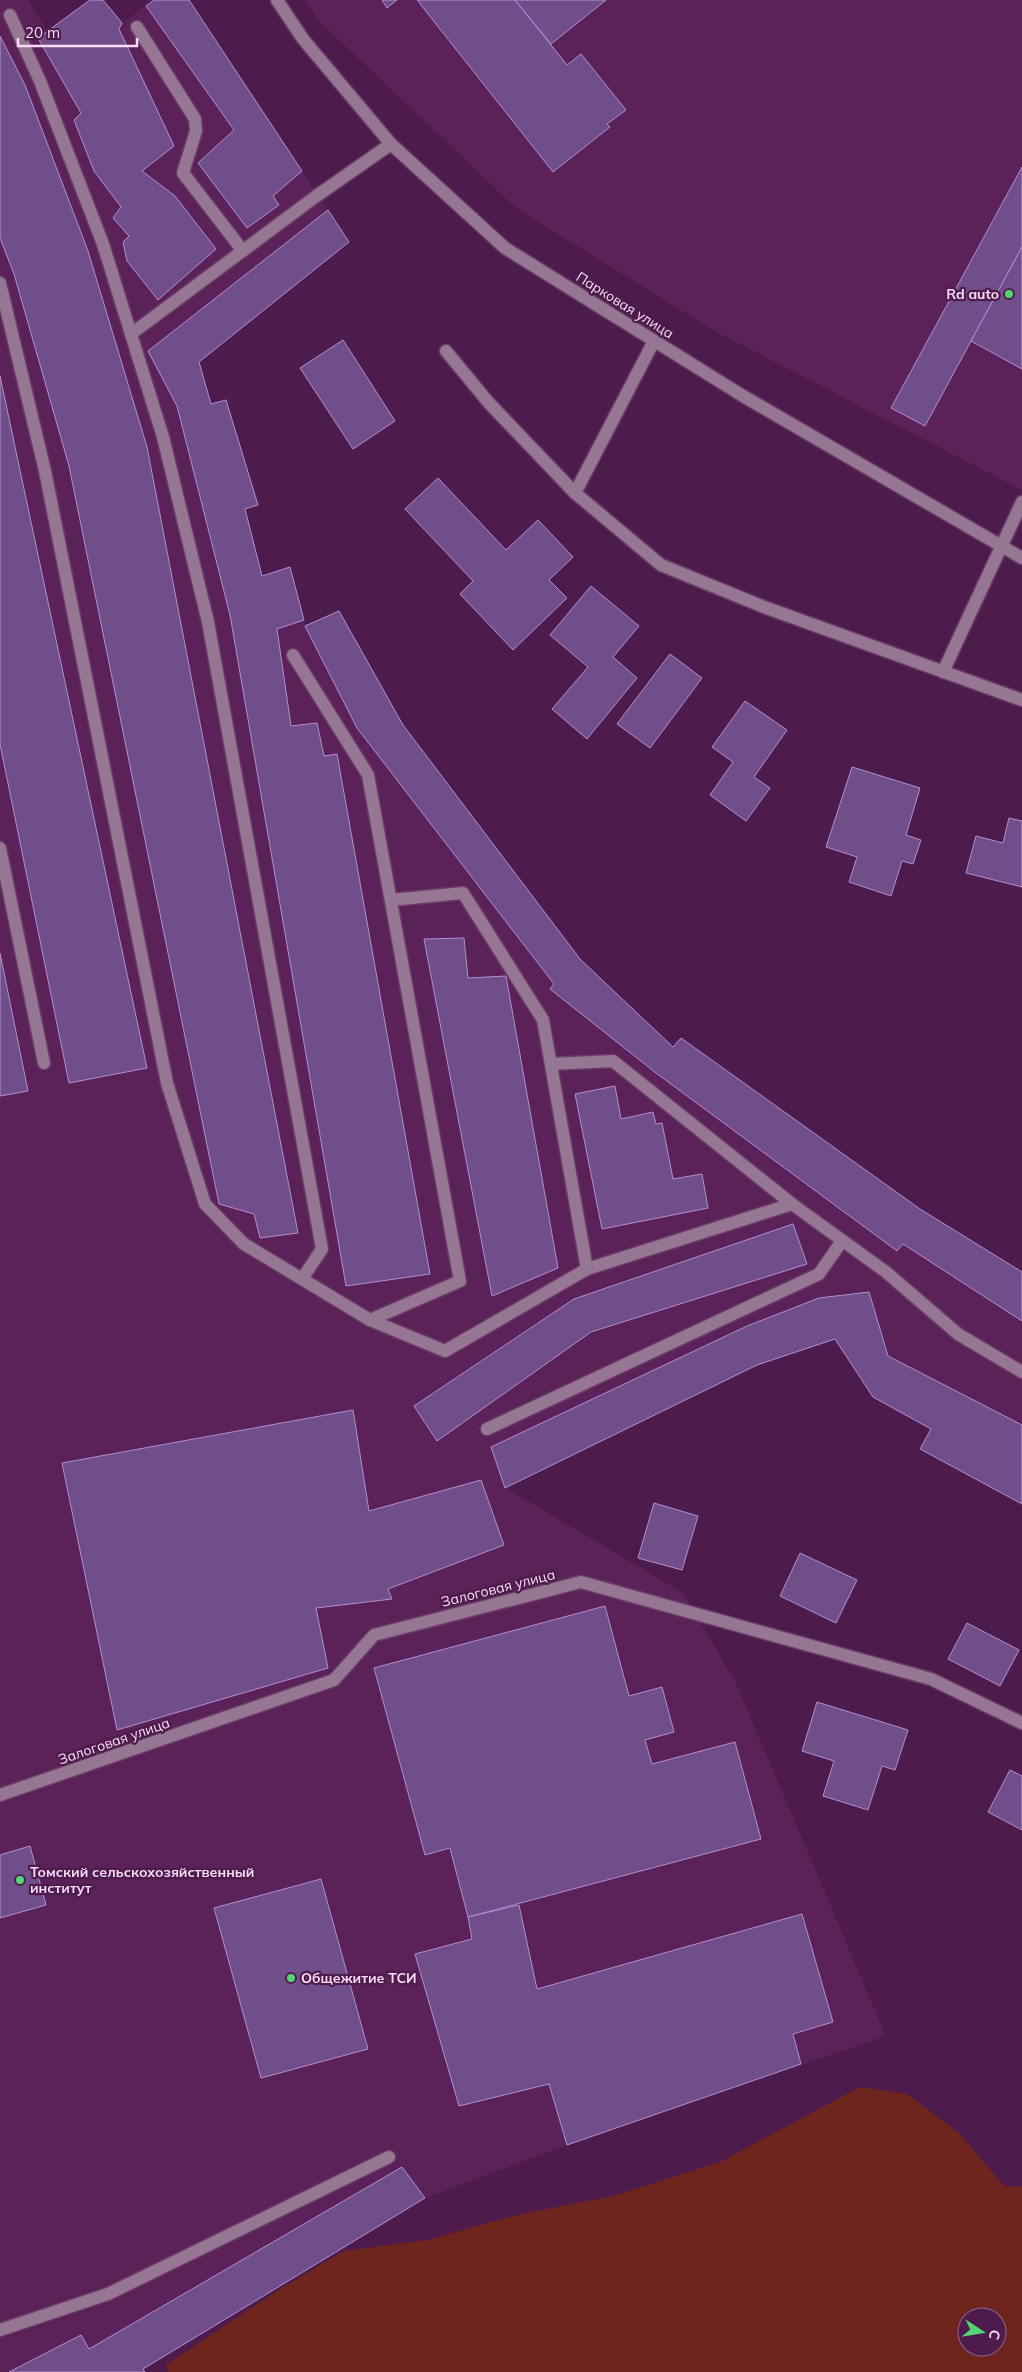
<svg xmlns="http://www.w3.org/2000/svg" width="1022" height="2372" viewBox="0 0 1022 2372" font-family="Mulish,sans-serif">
<rect width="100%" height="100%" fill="#4e1c4c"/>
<g fill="#5a2258">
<path d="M0 0H28L47 30 90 0H103L122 23 154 0H189L349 242 199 362 211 404 226 400 245 509 262 576 290 567 305 626 339 611 403 725 580 959 673 1047 681 1038 920 1209 1022 1272V1504L920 1449 931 1429 873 1397 835 1339 757 1365 506 1488 683 1593 736 1683 886 2036 567 2145 425 2198 144 2369 145 2372H0Z"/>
<path d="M305 0H1022V490L711 329 516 208 319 21Z"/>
</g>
<path fill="#6d251d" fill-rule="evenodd" d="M860 2087 907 2094 959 2133 1004 2186 1022 2187V2372H168L166 2365 280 2289 344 2251 427 2240 517 2215 613 2196 720 2162ZM967 2317H997V2347H967Z"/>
<g fill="#704e8a" stroke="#b38fd0">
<path d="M90 0H103L122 23 119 29 174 146 142 171 175 196 216 249 158 300 127 261 123 242 129 236 113 218 121 207 94 171 74 120 81 113 38 38Z"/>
<path d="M154 0H189L302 171 273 196 279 205 247 228 198 163 234 130 146 6Z"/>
<path d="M382 0H397L387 8Z"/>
<path d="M417 0H515L567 65 581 54 626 110 607 124 610 127 553 172Z"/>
<path d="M515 0H606L551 44Z"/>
<path d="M0 36 25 85 88 251 147 447 298 1233 260 1238 254 1214 219 1204 69 466 14 274 0 238Z"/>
<path d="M1022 167V247L925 426 891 408Z"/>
<path d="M328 210 349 242 199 362 211 404 226 400 258 505 245 509 262 576 290 567 304 620 277 629 291 726 317 723 324 756 337 754 430 1274 346 1286 230 615 177 406 148 351Z"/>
<path d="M1022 247V369L971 341Z"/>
<path d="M343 340 395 421 353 449 300 368Z"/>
<path d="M0 376 147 1068 69 1083 0 744Z"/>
<path d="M438 478 506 550 538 520 573 557 549 580 567 598 513 650 460 594 473 581 405 509Z"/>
<path d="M591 586 639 626 613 657 637 678 587 739 552 709 588 667 550 635Z"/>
<path d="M339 611 403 725 580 959 673 1047 681 1038 920 1209 1022 1272V1321L903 1244 897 1251 656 1073 550 989 554 984 357 728 305 626Z"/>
<path d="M670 654 702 678 650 748 617 724Z"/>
<path d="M745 701 787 730 754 777 770 788 746 821 710 795 733 762 712 747Z"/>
<path d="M852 767 920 788 906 835 921 840 913 864 902 861 891 896 849 882 857 857 826 847Z"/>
<path d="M1009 818 1022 821V887L966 873 976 836 1003 843Z"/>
<path d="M464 938 468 978 506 976 558 1268 492 1296 424 939Z"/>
<path d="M0 953 28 1091 0 1096Z"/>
<path d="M615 1086 621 1119 653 1112 656 1124 662 1123 673 1179 702 1174 708 1208 602 1229 575 1094Z"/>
<path d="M793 1224 807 1264 591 1332 437 1441 414 1406 574 1299Z"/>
<path d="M869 1292 888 1356 1022 1425V1504L920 1449 931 1429 873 1397 835 1339 757 1365 505 1488 491 1447 747 1326 819 1298Z"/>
<path d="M353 1410 369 1511 481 1480 504 1545 388 1589 392 1599 316 1608 328 1668 117 1730 62 1463Z"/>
<path d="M654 1503 698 1516 682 1570 638 1558Z"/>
<path d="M800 1553 857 1580 836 1623 780 1596Z"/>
<path d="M605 1606 629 1696 662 1687 674 1732 645 1740 652 1764 735 1742 761 1839 468 1917 450 1848 425 1855 374 1668Z"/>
<path d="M967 1623 1019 1650 1000 1686 948 1659Z"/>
<path d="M817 1702 908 1730 895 1770 882 1766 868 1810 823 1796 834 1761 802 1751Z"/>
<path d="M1010 1770 1022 1776V1830L988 1812Z"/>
<path d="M30 1846 46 1905 0 1918V1855Z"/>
<path d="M321 1879 368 2049 261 2078 214 1908Z"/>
<path d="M519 1905 537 1989 802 1914 833 2022 793 2034 801 2064 567 2145 549 2084 459 2106 415 1954 472 1939 468 1917Z"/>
<path d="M402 2167 425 2198 143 2369 145 2372H9L81 2335 89 2349Z"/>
</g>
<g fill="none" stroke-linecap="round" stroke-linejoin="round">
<g stroke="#6a3b67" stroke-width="15">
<g id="minor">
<path d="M277 0 303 39 391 144 505 248 743 396 1022 558"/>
<path d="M10 15 40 81 103 244 163 437 208 622 322 1249 302 1279"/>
<path d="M137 27 195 119 196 131 183 173 243 251"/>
<path d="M0 283 45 471 167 1083 205 1204 244 1244 370 1320 445 1351 587 1269 792 1204 886 1272 958 1334 1022 1372"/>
<path d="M131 334 315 197 391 144"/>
<path d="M446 351 489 403 575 493 661 565 764 607 1022 700"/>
<path d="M575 493 654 341"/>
<path d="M293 655 368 775 460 1281 370 1320"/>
<path d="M943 672 1022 502"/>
<path d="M0 848 44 1063"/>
<path d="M391 900 463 893 543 1020 587 1269"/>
<path d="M551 1064 613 1061 792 1204"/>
<path d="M487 1429 819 1274 842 1241"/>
<path d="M0 1795 334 1680 374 1635 581 1582 931 1679 1022 1723"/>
<path d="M0 2330 108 2294 389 2157"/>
</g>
</g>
<use href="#minor" stroke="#957693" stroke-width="12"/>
</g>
<g fill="#50d674" stroke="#4e1c4c" stroke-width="2">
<circle cx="1009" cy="294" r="5"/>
<circle cx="20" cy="1880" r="5"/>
<circle cx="291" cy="1978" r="5"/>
</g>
<g text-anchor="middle" stroke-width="4.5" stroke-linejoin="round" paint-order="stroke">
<g font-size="14" font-weight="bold" fill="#fadbf7" stroke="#4e1c4c" text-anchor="start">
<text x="999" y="299" text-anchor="end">Rd auto</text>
<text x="30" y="1877">Томский сельскохозяйственный<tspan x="30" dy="16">институт</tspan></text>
<text x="301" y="1983">Общежитие ТСИ</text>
</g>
<g font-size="14" fill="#fadbf7" stroke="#4e1c4c">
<text transform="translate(625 305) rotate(32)" y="5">Парковая улица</text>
<text transform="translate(498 1588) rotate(-14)" y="5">Залоговая улица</text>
<text transform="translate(114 1741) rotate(-19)" y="5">Залоговая улица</text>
</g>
</g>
<g transform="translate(982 2332) rotate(102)"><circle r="24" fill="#4e1c4c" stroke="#936890"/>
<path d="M0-4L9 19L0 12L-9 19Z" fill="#50d674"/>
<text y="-8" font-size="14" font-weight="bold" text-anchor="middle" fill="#fadbf7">С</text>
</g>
<path d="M18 38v8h119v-8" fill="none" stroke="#fadbf7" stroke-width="2.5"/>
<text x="25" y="38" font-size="15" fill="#fadbf7" stroke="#4e1c4c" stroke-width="4" paint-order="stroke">20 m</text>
</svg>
